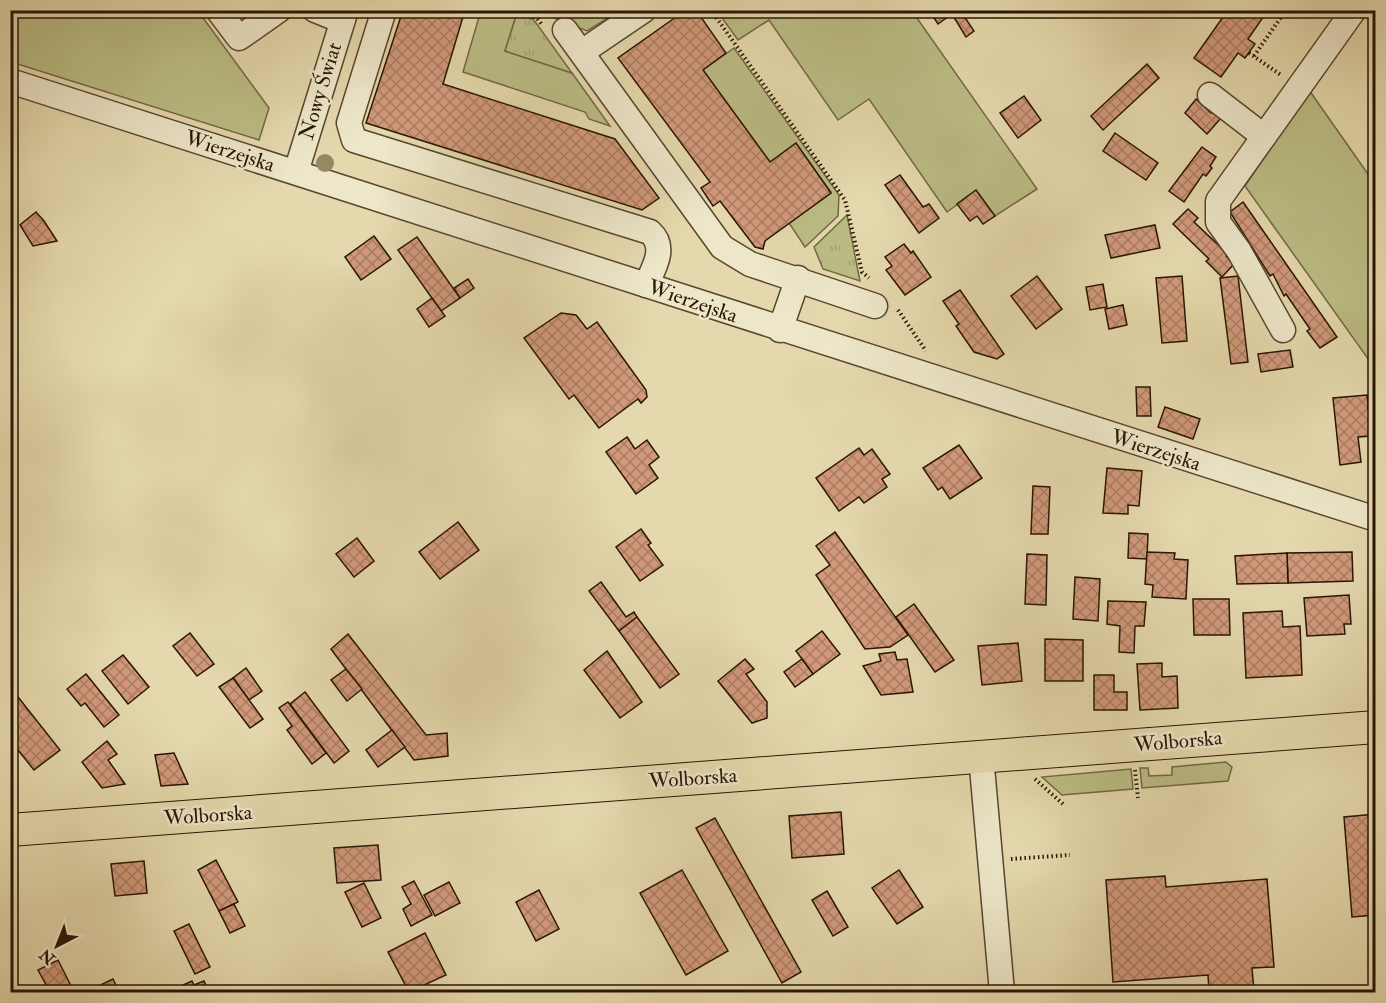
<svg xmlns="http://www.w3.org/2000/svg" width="1386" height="1003" viewBox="0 0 1386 1003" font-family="'IM FELL Double Pica',serif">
<defs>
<pattern id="park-tufts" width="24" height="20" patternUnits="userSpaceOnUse" patternTransform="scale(1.5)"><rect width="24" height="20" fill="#bbbc84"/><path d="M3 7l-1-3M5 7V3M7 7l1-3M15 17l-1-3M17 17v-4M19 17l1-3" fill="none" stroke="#a1a170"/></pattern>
<pattern id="building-cross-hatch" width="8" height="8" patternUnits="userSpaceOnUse" patternTransform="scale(1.5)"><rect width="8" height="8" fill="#d1997a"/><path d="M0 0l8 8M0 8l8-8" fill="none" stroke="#aa7c62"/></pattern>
</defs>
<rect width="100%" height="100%" fill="#e4d8ac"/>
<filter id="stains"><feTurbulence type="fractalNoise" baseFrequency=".00333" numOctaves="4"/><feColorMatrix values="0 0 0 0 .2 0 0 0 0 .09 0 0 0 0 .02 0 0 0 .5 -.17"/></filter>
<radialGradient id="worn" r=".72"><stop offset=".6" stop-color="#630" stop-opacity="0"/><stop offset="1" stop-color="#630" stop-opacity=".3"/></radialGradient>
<g fill="#bbbc84" stroke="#726844" stroke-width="1.5">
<path d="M10 11H198L269 108 259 140 11 62Z"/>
<path d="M478 11 517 13 505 51 572 73 610 126 589 119 585 112 463 72 479 17Z"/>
<path d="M537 11H619L587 31Z"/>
<path d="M717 11H912L1037 189 995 216 976 191 947 212 869 99 838 120 769 20 738 40Z"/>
<path d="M734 48 839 195 838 216 805 247 789 223 831 192 796 143 770 162 703 70Z"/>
<path d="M1309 90 1375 184V362L1371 363 1245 186Z"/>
<path d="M1226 762 1232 767 1228 781 1142 788 1140 768H1148L1149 776 1172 775V767Z"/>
<path d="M1131 769 1133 789 1062 795 1042 777Z"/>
</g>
<g fill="url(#park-tufts)" stroke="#726844" stroke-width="1.5">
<path d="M517 13 534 20 572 73 505 51Z"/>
<path d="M847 215 860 281 823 269 814 247Z"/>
</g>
<g fill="url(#building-cross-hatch)" stroke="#291505" stroke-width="1.5">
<path d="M403 10H465L443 84 615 139 659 198 642 210 366 123Z"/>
<path d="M686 10H696L726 53 703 70 770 162 796 143 831 193 765 241 763 249 755 247 720 201 713 206 701 188 710 182 618 58Z"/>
<path d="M929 10H960L974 31 966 37 952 14 938 24Z"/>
<path d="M1228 10H1268L1248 39 1255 44 1245 58 1238 53 1221 77 1194 58Z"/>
<path d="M1147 64 1159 78 1103 130 1091 116Z"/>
<path d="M1024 96 1041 120 1018 138 1000 113Z"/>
<path d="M1196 99 1211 113 1213 111 1221 118 1207 134 1185 113Z"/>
<path d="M1115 133 1158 163 1146 180 1103 151Z"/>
<path d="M1202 147 1216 157 1210 166 1212 168 1206 176 1203 174 1184 202 1169 191Z"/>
<path d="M900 175 923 207 929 204 939 218 919 233 885 185Z"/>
<path d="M976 190 995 216 983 224 977 216 970 221 957 204Z"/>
<path d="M1243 202 1337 337 1320 348 1307 331 1310 329 1286 294 1284 296 1273 274 1270 276 1230 212Z"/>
<path d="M1188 209 1198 218 1194 222 1228 254 1226 256 1234 264 1222 277 1206 261 1209 259 1173 224Z"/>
<path d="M36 212 44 221 57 241 33 246 20 225Z"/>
<path d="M1155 225 1160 248 1111 258 1105 235Z"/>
<path d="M374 236 391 259 361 280 345 257Z"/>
<path d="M417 237 460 298 441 311 398 250Z"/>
<path d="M904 244 911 253 913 251 931 277 905 295 886 270 892 266 885 257Z"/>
<path d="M1037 276 1062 309 1036 329 1011 296Z"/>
<path d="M1182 276 1187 341 1162 343 1156 278Z"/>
<path d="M1238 276 1248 362 1231 364 1220 278Z"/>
<path d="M468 279 474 288 460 298 454 288Z"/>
<path d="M1103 284 1107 307 1090 310 1086 287Z"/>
<path d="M960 290 1004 354 997 359 974 352 956 326 959 324 943 301Z"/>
<path d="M432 298 445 316 429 327 417 309Z"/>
<path d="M1123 305 1127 325 1109 329 1105 309Z"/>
<path d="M561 313 576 315 587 329 597 322 646 390 647 397 641 403 638 399 599 428 574 395 569 399 524 338Z"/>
<path d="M1290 350 1293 367 1261 372 1258 354Z"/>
<path d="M1136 387H1150L1151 416H1137Z"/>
<path d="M1367 395 1371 436 1358 437 1361 462 1340 465 1333 398Z"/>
<path d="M1165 407 1200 419 1193 439 1158 427Z"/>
<path d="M627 437 635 449 647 440 659 457 649 465 658 478 636 494 606 452Z"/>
<path d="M959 445 982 478 950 499 942 487 938 490 923 468Z"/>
<path d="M859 448 864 455 872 449 890 474 882 479 887 487 864 503 859 497 839 511 816 478Z"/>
<path d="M1107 468 1142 471 1139 506 1128 505V514L1103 513Z"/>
<path d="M1033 486 1050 487 1048 534H1031Z"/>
<path d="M458 522 479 550 440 579 419 552Z"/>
<path d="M641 529 651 543 648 545 663 565 640 581 616 547Z"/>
<path d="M835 532 908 635 890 647 865 649 816 575 830 565 816 546Z"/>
<path d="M1129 533 1148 534 1147 559 1128 558Z"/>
<path d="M357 538 374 561 354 577 336 554Z"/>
<path d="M1147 552 1175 553 1174 559 1188 560 1186 599 1152 597 1153 585 1145 584Z"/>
<path d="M1352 552 1353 581 1288 583 1287 553Z"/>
<path d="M1287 553 1288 583 1237 584 1235 556Z"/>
<path d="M1027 554 1047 555 1046 605 1025 604Z"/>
<path d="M1075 577 1100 579 1098 621 1073 619Z"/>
<path d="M601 582 626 617 634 612 637 617 619 631 589 591Z"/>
<path d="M1349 595 1351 624H1344L1345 634 1307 636 1304 598Z"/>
<path d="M1193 599H1229L1230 635H1194Z"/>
<path d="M1108 601 1146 602 1144 626H1135L1134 653 1119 652 1120 626 1107 624Z"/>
<path d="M914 604 954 660 935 672 896 617Z"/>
<path d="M1282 611 1283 627 1300 626 1302 675 1246 678 1243 613Z"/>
<path d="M637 617 679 674 660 688 619 631Z"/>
<path d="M822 631 840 654 813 674 796 651Z"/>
<path d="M190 633 214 664 197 676 173 646Z"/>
<path d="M348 634 426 735 447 733 448 756 414 760 331 649Z"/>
<path d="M1376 634V662H1375L1371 635Z"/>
<path d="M1045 639 1083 640V681H1045Z"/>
<path d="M1018 643 1022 681 982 685 978 646Z"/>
<path d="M607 651 642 702 620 718 584 670Z"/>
<path d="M895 652 897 660 907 659 913 692 881 695 863 666 881 661 879 654Z"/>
<path d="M123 655 149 687 128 704 102 671Z"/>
<path d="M745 659 754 669 746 674 767 702V718L752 723 718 681Z"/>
<path d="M802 659 813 674 795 687 784 672Z"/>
<path d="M1162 663V677L1177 676 1178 708 1140 710 1137 664Z"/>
<path d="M246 668 262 691 249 700 233 678Z"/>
<path d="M346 669 362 689 347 701 331 680Z"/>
<path d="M86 674 119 715 104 727 85 703 81 706 67 689Z"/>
<path d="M1094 675H1114V692H1127V710H1094Z"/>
<path d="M233 678 263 719 250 728 219 687Z"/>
<path d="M305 692 349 751 334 763 290 704Z"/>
<path d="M18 697 60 750 34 770 10 740V702Z"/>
<path d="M288 702 326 753 312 764 287 730 292 726 279 708Z"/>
<path d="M392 730 405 747 378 767 366 750Z"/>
<path d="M107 741 117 754 108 760 125 784 102 788 82 762Z"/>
<path d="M174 753 188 784 161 786 155 755Z"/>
<path d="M841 812 844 854 792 858 789 816Z"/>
<path d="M1376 814V915L1352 917 1344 817Z"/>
<path d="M715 818 801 972 782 983 696 828Z"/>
<path d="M378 845 381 880 337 883 334 848Z"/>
<path d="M216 860 238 902 219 911 198 870Z"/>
<path d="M144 861 147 893 115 896 111 864Z"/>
<path d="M682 870 728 951 686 975 640 893Z"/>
<path d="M899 870 923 907 897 924 872 888Z"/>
<path d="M1165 876 1166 887 1267 879 1274 967 1252 968 1254 992H1209L1208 975 1113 982 1106 880Z"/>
<path d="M414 881 432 915 411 926 403 909 411 904 402 887Z"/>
<path d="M449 882 460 903 435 916 424 895Z"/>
<path d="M364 883 381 918 362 927 345 892Z"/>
<path d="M539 890 559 929 536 941 516 902Z"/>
<path d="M827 891 848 927 833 936 812 900Z"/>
<path d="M234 904 245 926 230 933 219 911Z"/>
<path d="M189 924 210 967 195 974 174 931Z"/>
<path d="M425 933 446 975 409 992 388 952Z"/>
<path d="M58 960 74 992H50L38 970Z"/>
<path d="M113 979 119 992H96L94 988Z"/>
<path d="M192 981 194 985 204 981 209 992H181L179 987Z"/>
</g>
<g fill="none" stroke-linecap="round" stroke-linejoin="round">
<g stroke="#58462f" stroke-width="27">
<g id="minor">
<path d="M218 10 239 38 279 10"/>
<path d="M315 10 342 21"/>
<path d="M384 10 349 123 354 140 650 232C667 247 654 268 646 285"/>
<path d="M565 30 722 247 750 264 875 306"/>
<path d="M582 52 644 10"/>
<path d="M10 81 1376 519"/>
<path d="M1210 95 1262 135"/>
<path d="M296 172 346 10"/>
<path d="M780 330 798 278"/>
<path d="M1283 330 1239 251 1218 222V201L1354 10"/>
<path d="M981 756 1002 992"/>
</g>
</g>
<g stroke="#291505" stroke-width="34">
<path id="major" d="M10 830 1376 727"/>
</g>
<g stroke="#291505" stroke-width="4" stroke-dasharray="1.5 3" stroke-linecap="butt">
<path d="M517 10 537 18 542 25"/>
<path d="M711 10 845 200 862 272 869 278"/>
<path d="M580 16 590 10"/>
<path d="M1249 53 1281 75"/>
<path d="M1254 56 1286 10"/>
<path d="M898 310 926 351"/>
<path d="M1135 770 1138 798"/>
<path d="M1035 779 1064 805"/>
<path d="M1011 859 1070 855"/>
</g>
<use href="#minor" stroke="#ede6c9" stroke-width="24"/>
<use href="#major" stroke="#e4d8ac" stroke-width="32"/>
</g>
<circle fill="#958865" cx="325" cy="163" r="9"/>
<g text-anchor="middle" stroke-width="5" stroke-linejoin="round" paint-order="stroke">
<g font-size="21" fill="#291505" stroke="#ede6c9">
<text transform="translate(320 91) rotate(-73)" y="7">Nowy Świat</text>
<text transform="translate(230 151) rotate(18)" y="7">Wierzejska</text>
<text transform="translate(693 301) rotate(19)" y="7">Wierzejska</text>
<text transform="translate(1156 450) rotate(18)" y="7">Wierzejska</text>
<text transform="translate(1178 741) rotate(-5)" y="7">Wolborska</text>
<text transform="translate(693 778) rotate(-4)" y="7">Wolborska</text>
<text transform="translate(208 815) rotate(-4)" y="7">Wolborska</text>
</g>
</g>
<rect width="1386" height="1003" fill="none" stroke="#e4d8ac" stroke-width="36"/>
<rect x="12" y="12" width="1362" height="979" fill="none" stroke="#291505" stroke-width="3"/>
<rect x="18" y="18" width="1350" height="967" fill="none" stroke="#291505" stroke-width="1.5"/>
<g transform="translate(57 946) rotate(222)" stroke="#ede6c9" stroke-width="4.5" paint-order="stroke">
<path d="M0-4.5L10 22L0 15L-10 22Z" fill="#291505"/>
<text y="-9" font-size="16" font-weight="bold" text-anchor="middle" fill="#291505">N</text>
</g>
<rect width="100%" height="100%" filter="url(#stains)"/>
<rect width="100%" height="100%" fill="url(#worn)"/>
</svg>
